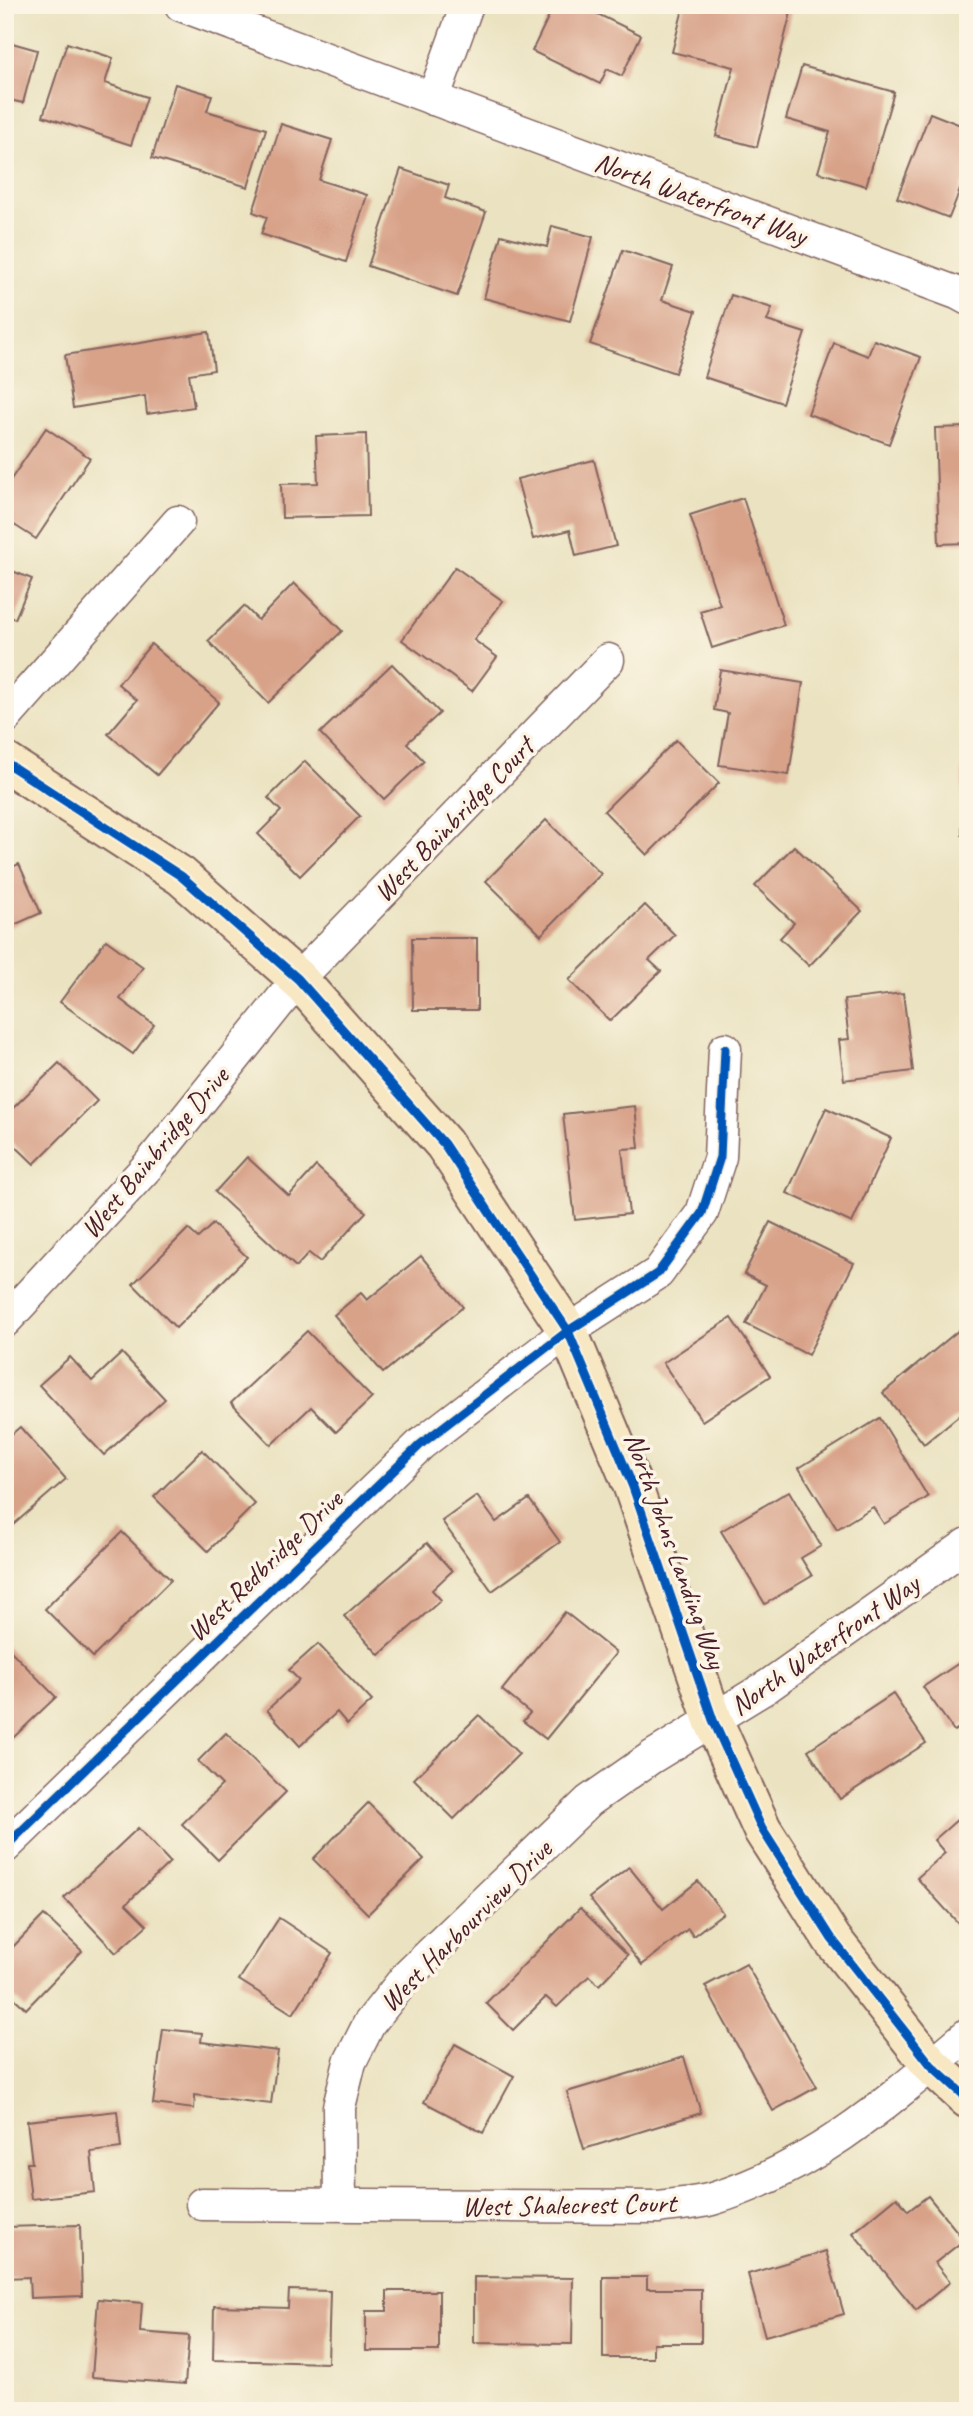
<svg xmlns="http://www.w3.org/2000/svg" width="973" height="2416" viewBox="0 0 973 2416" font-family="Caveat,sans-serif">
<rect width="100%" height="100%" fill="#fcf5e5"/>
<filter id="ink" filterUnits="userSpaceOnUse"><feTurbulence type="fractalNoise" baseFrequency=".0143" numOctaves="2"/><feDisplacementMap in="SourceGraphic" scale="14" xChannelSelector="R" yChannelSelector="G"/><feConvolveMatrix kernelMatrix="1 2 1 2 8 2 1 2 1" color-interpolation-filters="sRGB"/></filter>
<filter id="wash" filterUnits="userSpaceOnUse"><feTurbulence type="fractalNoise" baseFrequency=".00686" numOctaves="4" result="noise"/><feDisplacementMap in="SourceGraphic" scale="28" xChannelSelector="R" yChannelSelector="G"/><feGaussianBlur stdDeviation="1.57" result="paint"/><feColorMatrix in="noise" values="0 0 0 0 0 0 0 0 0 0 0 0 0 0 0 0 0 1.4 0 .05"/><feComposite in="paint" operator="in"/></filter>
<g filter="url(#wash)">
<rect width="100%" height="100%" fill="#eae2c0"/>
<g id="blocks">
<g fill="#d8a289">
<path d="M554 5H579L641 35 622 76 607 69 600 84 532 51Z"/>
<path d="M684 5H764L791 12 757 147 716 136 734 67 672 52Z"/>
<path d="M5 41 37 50 23 103 5 99Z"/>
<path d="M67 43 113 58 105 83 147 97 131 145 43 116Z"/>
<path d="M802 66 894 92 866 186 818 172 830 132 786 119Z"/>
<path d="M175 84 212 95 207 111 266 129 248 187 152 158Z"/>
<path d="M930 113 968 128V184L963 182 949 218 897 198Z"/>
<path d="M281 124 332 140 319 180 367 195 346 262 261 234 267 217 253 212Z"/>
<path d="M401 169 449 185 445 198 486 212 457 296 368 266Z"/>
<path d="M552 226 593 237 570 321 484 298 501 235 547 247Z"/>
<path d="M623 250 673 267 662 300 696 311 675 373 590 344Z"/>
<path d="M731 295 772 308 767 321 805 333 782 403 704 377Z"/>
<path d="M209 332 214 370 189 374 194 407 147 414 145 396 73 408 65 355Z"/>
<path d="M874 340 921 357 889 444 808 414 834 343 868 356Z"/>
<path d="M968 427V543L939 544 935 428Z"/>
<path d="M46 428 90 458 36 539 5 519V488Z"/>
<path d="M366 434 368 516 282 518 281 484 318 483 316 436Z"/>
<path d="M594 460 616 546 576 556 570 530 533 539 517 479Z"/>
<path d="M743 498 784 625 712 648 700 611 720 605 690 515Z"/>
<path d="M455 567 503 601 474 640 497 657 472 691 402 640Z"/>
<path d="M5 568 32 579 15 619 5 615Z"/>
<path d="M294 583 342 631 268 703 208 641 244 606 258 620Z"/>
<rect x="962" y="618" width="6" height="80"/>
<path d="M151 644 219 702 157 775 108 734 137 700 118 684Z"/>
<path d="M392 664 440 713 407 743 424 761 384 799 320 733Z"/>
<path d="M720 670 803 683 789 775 719 765 728 713 714 710Z"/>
<rect x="962" y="737" width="6" height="98"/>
<path d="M676 740 719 783 647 855 604 811Z"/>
<path d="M305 761 360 816 300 876 258 834 281 811 268 798Z"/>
<path d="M546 820 601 874 541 935 486 881Z"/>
<path d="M794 846 862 911 809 966 780 938 794 923 755 886Z"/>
<path d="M19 864 41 913 5 929V870Z"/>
<path d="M962 872H968V958H966Z"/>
<path d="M645 905 675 935 649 960 661 971 610 1021 569 980Z"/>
<path d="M412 938H477V1010H413Z"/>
<path d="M106 940 143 967 120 999 154 1025 133 1054 60 1002Z"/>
<path d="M903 993 913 1071 844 1080 839 1040 849 1039 844 1000Z"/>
<path d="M59 1063 97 1101 34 1164 5 1136V1116Z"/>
<path d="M635 1106 639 1148 622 1149 629 1214 575 1220 563 1114Z"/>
<path d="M826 1108 891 1138 852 1223 787 1193Z"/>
<path d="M247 1157 289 1196 316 1166 366 1212 320 1262 309 1253 296 1267 215 1192Z"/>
<path d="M770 1222 854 1263 808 1355 746 1324 766 1285 744 1274Z"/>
<path d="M213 1224 247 1257 176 1328 133 1284 188 1229 198 1238Z"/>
<path d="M421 1256 463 1307 383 1373 334 1315 361 1293 367 1300Z"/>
<path d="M731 1318 770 1376 702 1421 663 1363Z"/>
<path d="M959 1330 968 1341V1408L924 1444 883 1393Z"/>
<path d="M307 1331 372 1398 336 1432 311 1407 271 1445 231 1403Z"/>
<path d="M122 1353 165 1399 104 1455 39 1385 70 1357 92 1381Z"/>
<path d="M880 1418 928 1497 884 1524 873 1507 837 1529 799 1468Z"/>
<path d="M20 1427 66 1479 5 1532V1440Z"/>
<path d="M202 1450 255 1504 208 1551 154 1497Z"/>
<path d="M789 1491 821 1546 801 1558 812 1576 765 1604 721 1531Z"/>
<path d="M477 1496 496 1522 529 1499 560 1542 492 1591 442 1521Z"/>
<path d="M122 1532 171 1580 93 1657 45 1609Z"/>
<path d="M427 1543 452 1571 432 1590 441 1600 379 1655 344 1616Z"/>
<path d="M565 1612 616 1653 546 1739 523 1721 530 1713 502 1690Z"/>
<path d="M318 1644 372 1701 347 1724 337 1712 300 1746 267 1710 299 1680 289 1670Z"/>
<path d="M5 1645 56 1697 13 1738 5 1731Z"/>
<path d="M968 1657V1722L954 1731 923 1687Z"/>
<path d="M893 1694 926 1743 840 1799 808 1750Z"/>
<path d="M479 1715 519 1754 454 1819 414 1779Z"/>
<path d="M226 1733 286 1792 218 1860 182 1824 222 1785 198 1761Z"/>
<path d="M368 1803 424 1859 368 1914 313 1859Z"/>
<path d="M958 1819 968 1830V1934L917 1878 945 1853 934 1840Z"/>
<path d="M138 1828 170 1862 126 1904 147 1925 116 1953 64 1898Z"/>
<path d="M629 1867 663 1909 698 1881 723 1913 693 1936 688 1929 642 1965 589 1898Z"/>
<path d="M580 1908 628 1955 599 1985 589 1976 557 2007 546 1997 513 2030 486 2003Z"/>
<path d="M44 1915 82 1951 26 2009 12 1996 5 2003V1955Z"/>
<path d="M279 1918 332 1953 293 2014 239 1980Z"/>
<path d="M746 1964 817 2087 773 2111 705 1986Z"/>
<path d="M163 2029 202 2033 201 2042 278 2051 271 2104 195 2095 194 2109 153 2104Z"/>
<path d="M455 2044 514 2076 483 2133 424 2102Z"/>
<path d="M684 2057 701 2113 584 2149 567 2092Z"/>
<path d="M117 2111 121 2148 91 2152 95 2192 31 2199 27 2163H32L27 2121Z"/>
<path d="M928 2196 964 2240 935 2263 950 2282 916 2310 853 2233 897 2197 908 2211Z"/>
<path d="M80 2225 82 2296 30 2298 29 2277 5 2278V2227Z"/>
<path d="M826 2251 844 2314 765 2336 748 2274Z"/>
<path d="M474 2277 573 2278 572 2344 474 2343Z"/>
<path d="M603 2277H647V2289H701V2343H653V2358H603Z"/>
<path d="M289 2290 330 2291 328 2363 213 2360 214 2306 288 2308Z"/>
<path d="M387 2291H439V2351H366V2311H387Z"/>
<path d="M98 2299 142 2303 140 2332 189 2336 185 2384 92 2377Z"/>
</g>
</g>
</g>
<g filter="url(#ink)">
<use href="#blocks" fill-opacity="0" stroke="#82635f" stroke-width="2"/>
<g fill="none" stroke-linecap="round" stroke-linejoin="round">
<g stroke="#82635f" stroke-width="35">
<g id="street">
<path d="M181 5 957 293 968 299"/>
<path d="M433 99 467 5"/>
<path d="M5 718 178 522"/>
<path d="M5 1321 149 1165 298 979 608 660"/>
<path d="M5 1847 421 1444 568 1331 658 1273 702 1213 720 1157 725 1049"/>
<path d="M202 2204 659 2207C676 2204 695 2204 712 2199 814 2168 888 2102 968 2034"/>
<path d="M340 2204 339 2107 350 2062 369 2024 407 1976 589 1801 652 1757 768 1686 968 1544"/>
</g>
</g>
<g stroke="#82635f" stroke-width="42">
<path id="secondary" d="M5 762 181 876 298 979 444 1144 568 1331 633 1487 713 1720 762 1829 832 1939 931 2065 968 2099"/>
</g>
<use href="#street" stroke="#fff" stroke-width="32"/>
<use href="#secondary" stroke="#f7e8c3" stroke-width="38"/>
<g stroke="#fcf5e5" stroke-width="13">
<g id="cycleway">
<path d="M5 762 181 876 298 979 444 1144 568 1331 633 1487 713 1720 762 1829 832 1939 931 2065 968 2099"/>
<path d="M5 1847 421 1444 568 1331 658 1273 702 1213 720 1157 725 1049"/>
</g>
</g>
<use href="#cycleway" stroke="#0057b8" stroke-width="9"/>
</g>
</g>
<g text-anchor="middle" stroke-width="7" stroke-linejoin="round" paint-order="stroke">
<g font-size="28" fill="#4a1f2b" stroke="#fcf5e5">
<text transform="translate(701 198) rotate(20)" y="10">North Waterfront Way</text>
<text transform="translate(453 819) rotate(-46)" y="10">West Bainbridge Court</text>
<text transform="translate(154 1152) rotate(-50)" y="10">West Bainbridge Drive</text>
<text transform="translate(676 1550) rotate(70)" y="10">North Johns Landing Way</text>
<text transform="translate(264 1565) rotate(-44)" y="10">West Redbridge Drive</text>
<text transform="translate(824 1644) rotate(-35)" y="10">North Waterfront Way</text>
<text transform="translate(465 1925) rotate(-45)" y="10">West Harbourview Drive</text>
<text transform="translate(569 2204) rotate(-1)" y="10">West Shalecrest Court</text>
</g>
</g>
<rect width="973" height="2416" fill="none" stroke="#fcf5e5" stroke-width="28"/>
</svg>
